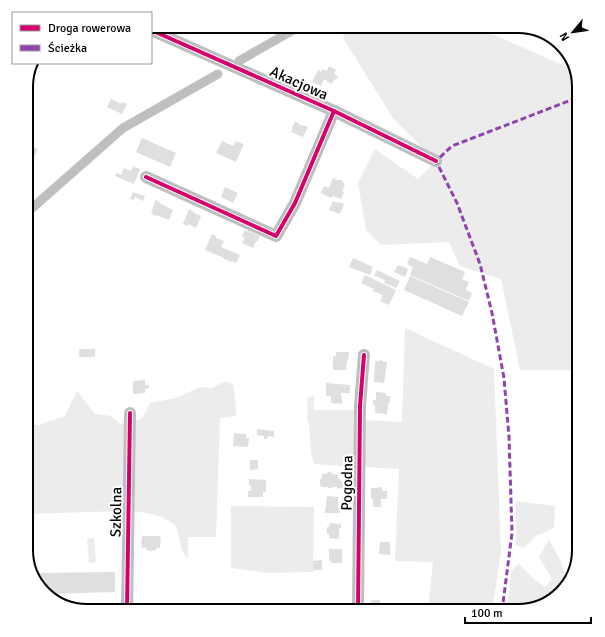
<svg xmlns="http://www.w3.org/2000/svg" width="605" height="637" viewBox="0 0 605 637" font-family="Signika,sans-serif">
<rect width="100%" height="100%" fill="#fff"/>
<g fill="#ececec">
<path d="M346 26H474L572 69 579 87V370H520L501 279 460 266 449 242 381 245 366 230 358 183 375 149 418 179 436 161 393 118 343 38Z"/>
<path d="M405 328 494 369 501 552 492 611H428L433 562 395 561 399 469 363 467 364 420 402 422Z"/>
<path d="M226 381 233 384 236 408V416L220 418 216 537H188V558C176 549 183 531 172 523 151 507 113 512 88 512 67 513 47 513 26 514V425H39L65 416 77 391 95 414 111 416 120 424 142 419 150 403 176 398 200 387 212 388Z"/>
<path d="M314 396V410H357L355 467 314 464 311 453 309 426 307 416 308 412 307 400 308 397Z"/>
<path d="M516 501 555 506 554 528 536 536 524 548 516 545Z"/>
<path d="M231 506 314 507 313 572 270 573 231 568Z"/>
<path d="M94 538 96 562 89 563 87 539Z"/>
<path d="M549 539 562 564 567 585 558 596 518 611H507L511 571 519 564 535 580 545 587 552 579 539 557Z"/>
</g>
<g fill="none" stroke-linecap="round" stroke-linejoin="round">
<g stroke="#bfbfbf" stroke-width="9">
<path d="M239 61 300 26"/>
<path d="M26 211 31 209 123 128 218 74"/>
</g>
</g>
<g fill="#dfdfdf">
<path d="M211 26H221L216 34 209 30Z"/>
<path d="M329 66 336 70 334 74 338 76 336 80 334 79 332 84 324 79 321 86 312 82 318 70 321 72 322 69 327 71Z"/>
<path d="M111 99 121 104 122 102 127 104 122 114 107 107Z"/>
<path d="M295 121 302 126 303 125 308 127 303 137 291 132Z"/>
<path d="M142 138 176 153 170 167 136 152Z"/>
<path d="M222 141 233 146 236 141 244 144 236 162 216 153Z"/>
<path d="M27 144 38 149 29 167 26 166V146Z"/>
<path d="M133 166 140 169 134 184 115 176 117 173 121 175 124 168 131 171Z"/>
<path d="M333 178 337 180H341L345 184 342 191 344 192 341 199 333 196 331 198 321 193 324 186 329 188Z"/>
<path d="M225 187 238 193 233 203 221 197Z"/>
<path d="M133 192 145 196 143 201 135 197 134 200 130 199Z"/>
<path d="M156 200 160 202 159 203 173 210 169 220 156 215V216L151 214 155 201Z"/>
<path d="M333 201 338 203 339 202 344 204 340 214 329 210Z"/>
<path d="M189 209 194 212V213L201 216 196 228 189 224 188 226 183 224Z"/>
<path d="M245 230 248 232V230L260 236 257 242 256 241 253 248 242 243 245 238 242 236Z"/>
<path d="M212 234 216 236V238L224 241 221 247 240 255 236 263 232 261V262L224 259V258L205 250Z"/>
<path d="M410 257 427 264 430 257 465 272 462 279 469 282 466 290 472 293 469 301 410 275 413 267 407 264Z"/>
<path d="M353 258 373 267 370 275 349 267Z"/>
<path d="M398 265 408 269 405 277 394 272Z"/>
<path d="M377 270 400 281 396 288 384 283 385 280 374 275Z"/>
<path d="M365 275 396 290 389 305 380 301 383 295 373 291 374 289 361 283Z"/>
<path d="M410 276 469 302 462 316 404 290Z"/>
<rect x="79" y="349" width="16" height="8"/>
<path d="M336 352H349L348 360H347L346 370H333V356H336Z"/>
<path d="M380 360H382L383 362H387L384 383 374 382 375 361H379Z"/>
<path d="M145 380V385H149V388L145 389V393L133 394V381Z"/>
<path d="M326 383 350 385V393H341V396L342 397V404L331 403V396H326Z"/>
<path d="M376 392 386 393V396H390V403H388L387 414 375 413V405H373V400H376Z"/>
<path d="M257 429 274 431V437L268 436 267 439H264V436L257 435Z"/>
<path d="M234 433 246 434V438H249L248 447 233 446Z"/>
<path d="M250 460H258V469L250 470Z"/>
<path d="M328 472H331L332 474 338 475V478H339L341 481H346L345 489 337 488V487H332V488H328V487H322L320 485V480L322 478V474H326Z"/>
<path d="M249 479 266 480V492H263V497H248V491H251V486H249Z"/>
<path d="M378 487H380L382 488V491H387V499H381V507H373V499H371V488H377Z"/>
<path d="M327 496 338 497V508H340V513H325Z"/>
<path d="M330 523 341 524V528H339V539L329 538V534H327V527H329Z"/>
<path d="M142 536H160L161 543H160V548H156V550L151 551 146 550V548H142L141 541 142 540Z"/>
<path d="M380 542H390V555L379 554Z"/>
<path d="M329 549H342V563H331V561H329Z"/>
<path d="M322 560V570H313V561Z"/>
<path d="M115 572V592L46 594 41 590 35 573Z"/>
<path d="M371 600H380V604H386V611H371Z"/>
<path d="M402 603 413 604V611H401Z"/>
<path d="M301 604H307L306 611H298V607H301Z"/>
</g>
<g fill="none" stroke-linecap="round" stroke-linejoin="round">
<g stroke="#bebebe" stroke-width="12">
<path d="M151 30 334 111 436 161"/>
<path d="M146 177 276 236 295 203 334 111"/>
<path d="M127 611 130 413"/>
<path d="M358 611 360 406 364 355"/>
</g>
<path stroke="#8e44ad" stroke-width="3" stroke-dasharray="6 3" stroke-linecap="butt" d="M502 611 512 533 509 437 504 378 492 313 480 264 457 203 436 161 452 146 579 97"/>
<g stroke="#fff" stroke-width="6">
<g id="cycleway">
<path d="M151 30 334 111 436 161"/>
<path d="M146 177 276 236 295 203 334 111"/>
<path d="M127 611 130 413"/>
<path d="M358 611 360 406 364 355"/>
</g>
</g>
<use href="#cycleway" stroke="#d6006c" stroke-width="4"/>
</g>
<g text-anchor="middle" stroke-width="4" stroke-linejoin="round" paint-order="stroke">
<g font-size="15" fill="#000" stroke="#fff">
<text transform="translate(299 83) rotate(24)" y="5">Akacjowa</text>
<text transform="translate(347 483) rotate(-89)" y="5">Pogodna</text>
<text transform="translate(116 512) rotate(-89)" y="5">Szkolna</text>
</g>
</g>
<path d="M0 0H605V637H0ZM87 33H518A54 54 0 0 1 572 87V550A54 54 0 0 1 518 604H87A54 54 0 0 1 33 550V87A54 54 0 0 1 87 33Z" fill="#fff" fill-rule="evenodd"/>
<path fill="none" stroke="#000" stroke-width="2" d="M87 33H518A54 54 0 0 1 572 87V550A54 54 0 0 1 518 604H87A54 54 0 0 1 33 550V87A54 54 0 0 1 87 33Z"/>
<rect x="12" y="12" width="140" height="52" fill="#ffffff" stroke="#999999"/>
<rect x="20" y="25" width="20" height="6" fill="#d6006c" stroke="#999999"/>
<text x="48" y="32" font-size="12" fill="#000000">Droga rowerowa</text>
<rect x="20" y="45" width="20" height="6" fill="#8e44ad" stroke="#999999"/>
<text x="48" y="52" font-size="12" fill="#000000">Ścieżka</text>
<g transform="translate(573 32) rotate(241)" stroke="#ffffff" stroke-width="3" paint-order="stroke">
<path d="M0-3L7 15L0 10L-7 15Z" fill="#000000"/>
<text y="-6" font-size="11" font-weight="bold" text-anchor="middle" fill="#000000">N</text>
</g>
<path d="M465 617v6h126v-6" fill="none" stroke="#000000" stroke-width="2"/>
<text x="471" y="617" font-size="12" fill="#000000" stroke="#ffffff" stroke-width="3" paint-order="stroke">100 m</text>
</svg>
